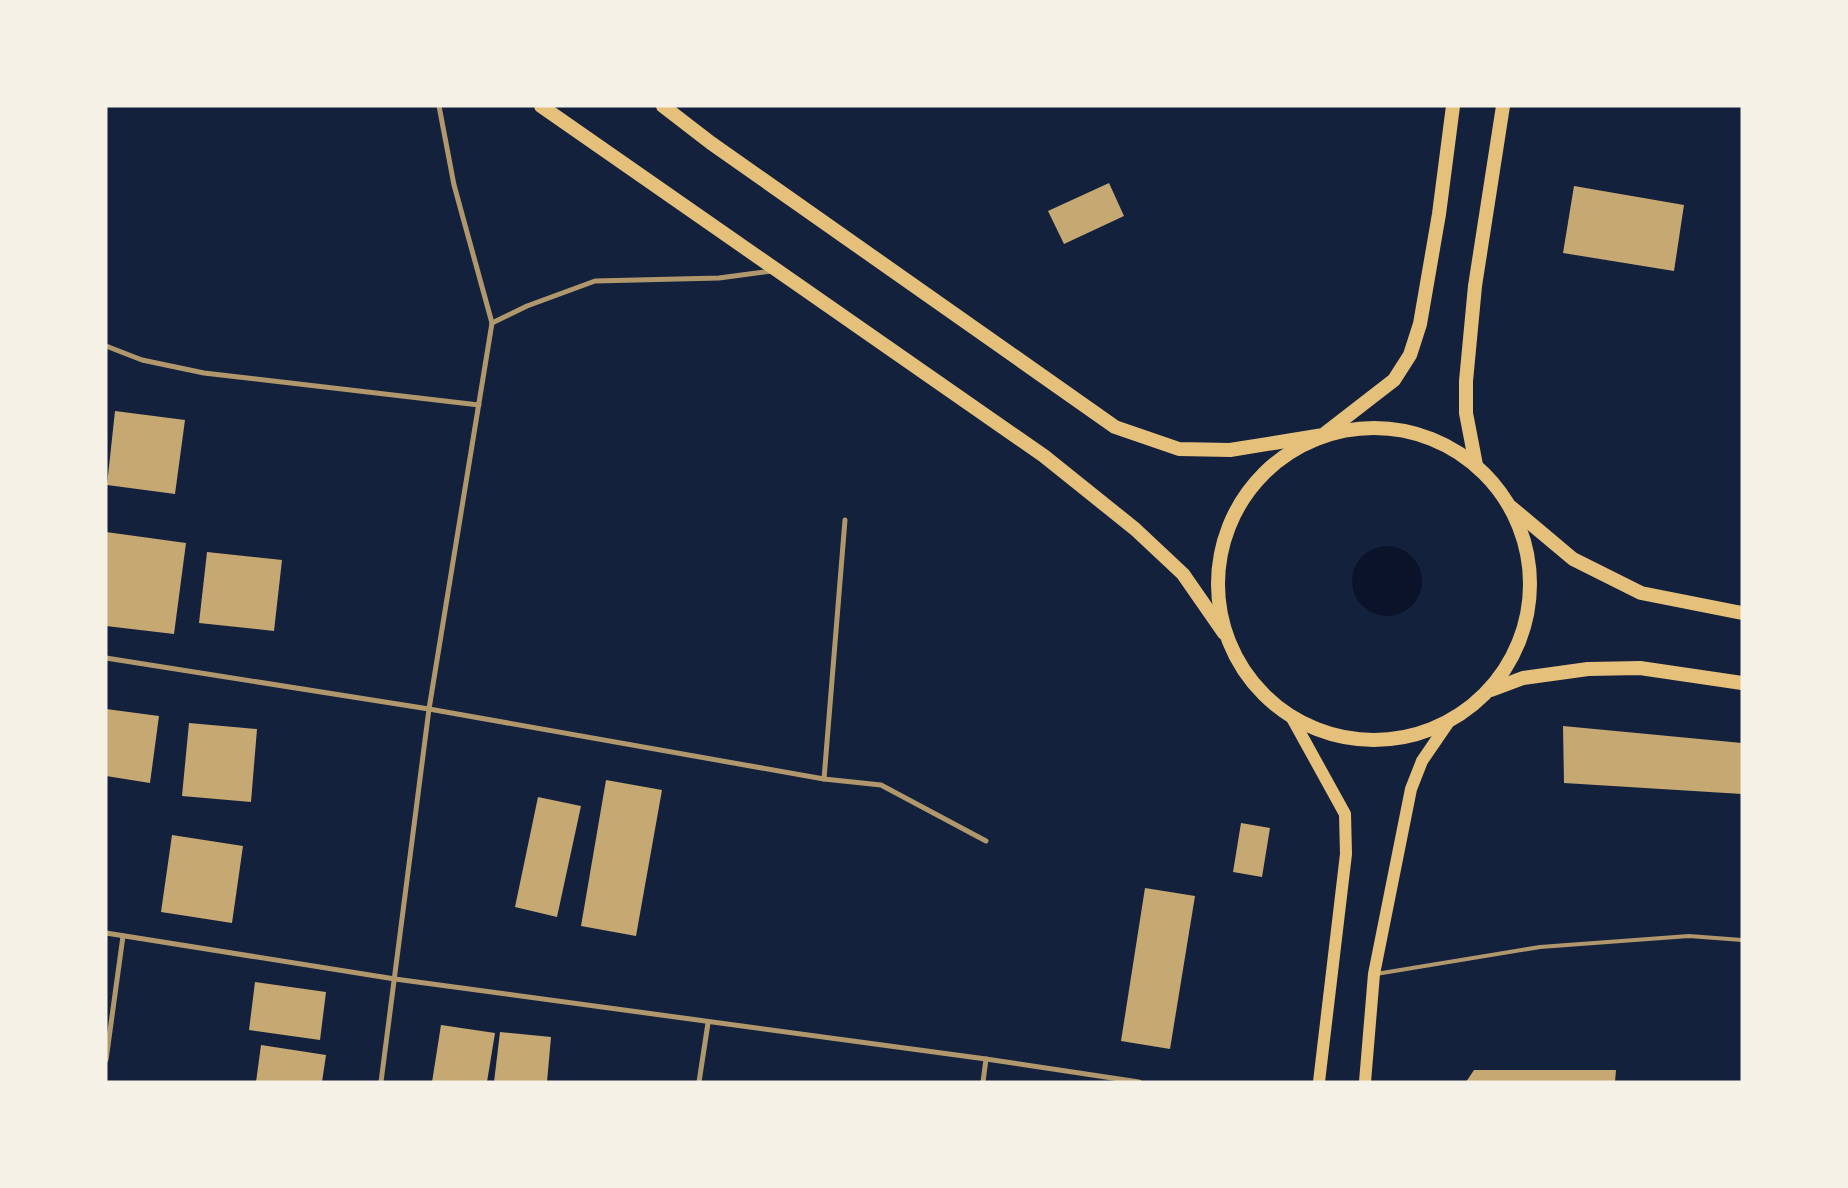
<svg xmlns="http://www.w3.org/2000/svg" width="1848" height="1188" viewBox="0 0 1848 1188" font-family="Lato,sans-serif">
<rect width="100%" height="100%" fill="#14213d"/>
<circle fill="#0b132b" cx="1387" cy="581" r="35"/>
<g fill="#c6a872">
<path d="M1109 183 1124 216 1064 244 1048 211Z"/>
<path d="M1574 186 1684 205 1674 271 1563 253Z"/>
<path d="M115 411 185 420 175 494 107 485Z"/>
<path d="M106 532 186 543 174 634 106 626Z"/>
<path d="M207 552 282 560 274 631 199 623Z"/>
<path d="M106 709 159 716 150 783 106 776Z"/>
<path d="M189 723 257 729 251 802 182 796Z"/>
<path d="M1563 726 1742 743V794L1564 783Z"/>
<path d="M606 780 662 790 636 936 581 926Z"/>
<path d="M538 797 581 806 557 917 515 907Z"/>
<path d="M1241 823 1270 828 1262 877 1233 872Z"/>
<path d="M172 835 243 846 232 923 161 912Z"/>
<path d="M1145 888 1195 896 1170 1049 1121 1041Z"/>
<path d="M255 982 326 992 320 1040 249 1030Z"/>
<path d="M441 1025 495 1033 487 1082H432Z"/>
<path d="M500 1032 551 1037 547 1082H494Z"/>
<path d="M261 1045 326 1055 322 1082H256Z"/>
<path d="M1474 1070H1616L1615 1082H1466Z"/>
</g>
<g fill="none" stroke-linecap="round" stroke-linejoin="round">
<path stroke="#b1986c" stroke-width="4" d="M1376 974 1540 947 1689 936 1742 940"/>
<g stroke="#b1986c" stroke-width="5">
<path d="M439 106 454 185 492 323 527 306 595 281 719 278 772 271"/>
<path d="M106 346 142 360 204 373 479 405"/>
<path d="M106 658 429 709 824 779 881 785 986 841"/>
<path d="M824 779 845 520"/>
<path d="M106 933 395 979 986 1059 1139 1082"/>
<path d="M106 1060 123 936"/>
<path d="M381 1082 429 709 492 323"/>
<path d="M699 1082 708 1023"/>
<path d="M983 1082 986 1059"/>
</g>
<g stroke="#e5c07b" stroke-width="12">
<path d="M1292 718 1345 814 1346 854 1319 1082"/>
<path d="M1365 1082 1374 974 1411 789 1422 761 1448 723"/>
</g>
<g stroke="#e5c07b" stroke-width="14">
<path d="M541 106 1044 456 1135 529 1183 574 1224 633"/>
<path d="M663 106 711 143 1115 427 1179 449 1230 450 1323 435 1394 380 1410 355 1420 324 1439 214 1453 106"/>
<circle cx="1374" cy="584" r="156"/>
<path d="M1476 465 1466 413V381L1475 286 1503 106"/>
<path d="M1511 507 1573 559 1641 593 1742 613"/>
<path d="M1491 690 1523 678 1588 669 1640 668 1742 683"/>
</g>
</g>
<rect width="1848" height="1188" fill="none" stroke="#f6f1e7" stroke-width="215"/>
</svg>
